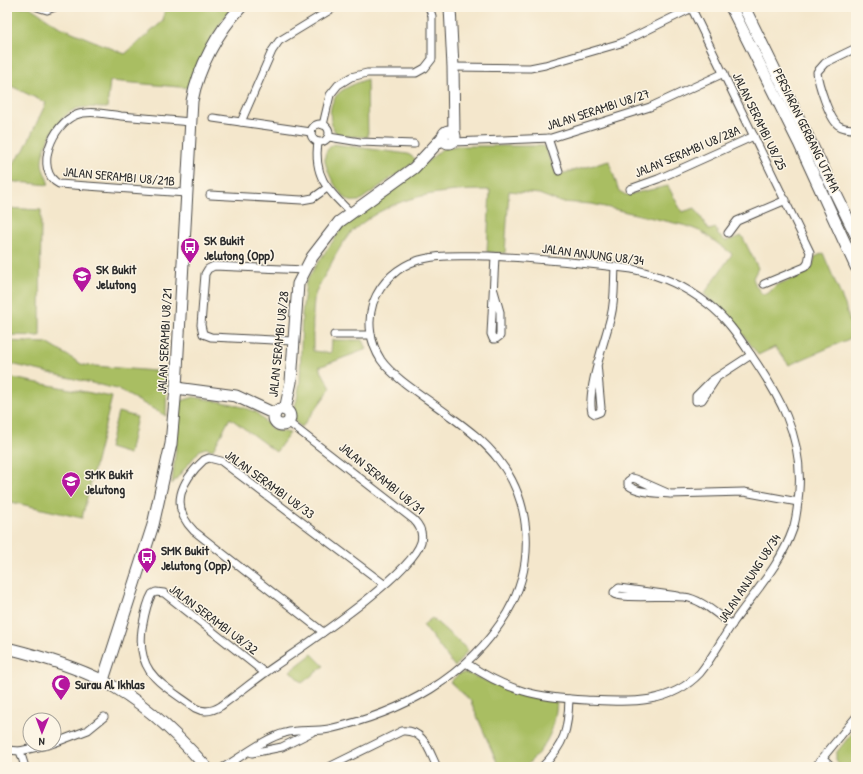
<svg xmlns="http://www.w3.org/2000/svg" width="863" height="774" viewBox="0 0 863 774" font-family="'Patrick Hand',sans-serif">
<rect width="100%" height="100%" fill="#fcf5e5"/>
<filter id="ink" filterUnits="userSpaceOnUse"><feTurbulence type="fractalNoise" baseFrequency=".025" numOctaves="2"/><feDisplacementMap in="SourceGraphic" scale="8" xChannelSelector="R" yChannelSelector="G"/><feConvolveMatrix kernelMatrix="1 2 1 2 8 2 1 2 1" color-interpolation-filters="sRGB"/></filter>
<filter id="wash" filterUnits="userSpaceOnUse"><feTurbulence type="fractalNoise" baseFrequency=".012" numOctaves="4" result="noise"/><feDisplacementMap in="SourceGraphic" scale="16" xChannelSelector="R" yChannelSelector="G"/><feGaussianBlur stdDeviation="0.9" result="paint"/><feColorMatrix in="noise" values="0 0 0 0 0 0 0 0 0 0 0 0 0 0 0 0 0 1.4 0 .05"/><feComposite in="paint" operator="in"/></filter>
<g filter="url(#wash)">
<rect width="100%" height="100%" fill="#f4e7cc"/>
<g fill="#a9be62" stroke="#6a7446">
<path d="M7 7H30L58 26 125 54 163 21 165 7H232C213 30 202 60 191 88L110 81 107 108C98 108 85 106 76 109 60 114 41 147 42 164 43 171 47 178 49 185L7 181V170L24 150 46 103 7 84Z"/>
<path d="M367 79 368 137 343 136 336 133C329 123 328 107 336 96 342 88 357 83 367 79Z"/>
<path d="M333 144 408 154 417 160 359 201C356 201 353 202 350 201 339 196 324 169 325 157 325 151 329 148 333 144Z"/>
<path d="M456 146H544L557 175 609 161 619 191 626 195 668 186 682 212 695 208 709 230 716 228 718 235 726 241 742 236 758 268 753 278 756 286 762 294C772 295 770 288 777 285 787 280 800 278 809 271 813 268 814 262 815 257L823 253 845 305 852 330 849 339 789 365 775 347 758 355C742 332 726 312 704 294L732 254 702 232 687 226 592 204 560 202 539 194 509 191 505 253 487 252 490 190C441 190 395 195 356 228 345 237 336 254 330 266 325 276 316 288 314 299 312 316 313 335 313 351L331 353 332 340H363L367 349 319 367 331 388 302 427 296 423 293 412 297 399 300 381 302 314 306 282 315 267 344 225 395 189 442 149Z"/>
<path d="M7 208 41 210 40 336 7 335Z"/>
<path d="M7 341 47 343 83 365 167 372 166 416 117 389 7 363Z"/>
<path d="M7 377 112 397 82 518 7 501Z"/>
<path d="M194 397 233 404 256 412 273 430 290 433 276 452 230 418 213 450 206 448 200 450 172 484 181 401Z"/>
<path d="M118 412 137 417 129 454 109 448Z"/>
<path d="M432 618 468 650 455 667 423 625Z"/>
<path d="M312 654 324 666 302 683 290 671Z"/>
<path d="M464 673 469 674 526 697 557 700C555 731 547 746 525 767H499L470 700 450 682 459 674Z"/>
<path d="M856 728V767H842L836 760V753Z"/>
</g>
</g>
<g filter="url(#ink)">
<g fill="none" stroke-linecap="round" stroke-linejoin="round">
<g stroke="#494743" stroke-width="9">
<g id="street">
<path d="M37 7 47 10 55 7"/>
<path d="M691 7 810 252 808 263 805 267 764 284"/>
<path d="M856 48 825 63 817 72C818 83 829 118 838 125 843 129 850 129 856 129"/>
<path d="M453 67 530 68 545 65 621 43 692 8"/>
<path d="M213 118 311 132"/>
<path d="M241 122 272 51 279 41 335 7"/>
<circle cx="320" cy="133" r="9"/>
<path d="M323 125 330 95 338 85 351 77 367 73H416L425 68 432 59V16L429 7"/>
<path d="M329 137 360 142 414 144"/>
<path d="M548 138 559 171"/>
<path d="M318 142C313 177 328 190 351 213"/>
<path d="M453 142 551 138 650 107 724 73"/>
<path d="M630 189 658 179 754 136"/>
<path d="M186 193 59 184C33 170 53 123 76 115 89 110 107 114 121 116 144 118 167 120 191 122"/>
<path d="M210 195 302 200 313 198 327 188"/>
<path d="M728 233 737 221 786 200"/>
<path d="M494 291 500 312V336L496 339H493L491 334 495 257"/>
<path d="M334 335H371"/>
<path d="M293 341 211 337 203 334 201 325 205 274 208 269 214 266 305 270"/>
<path d="M597 363 601 408 600 412 595 414 592 412C586 391 606 338 611 316 615 301 614 283 615 267"/>
<path d="M716 379 702 400 696 401V396L711 381 751 355"/>
<path d="M670 494 636 479 632 478 628 481V485C637 493 658 493 670 494L744 492 798 502"/>
<path d="M678 596 619 588 614 592V594C619 599 671 595 684 597 702 599 717 615 732 625"/>
<path d="M323 632 194 531C169 506 181 481 204 460L209 458 221 461 384 584"/>
<path d="M265 673 164 593 156 592 152 594C146 604 144 618 142 629 136 675 163 684 195 708 204 713 213 711 221 706 236 695 250 684 265 673 297 650 411 576 421 542 423 534 420 526 414 520L288 422"/>
<path d="M54 743 88 730 104 717"/>
<path d="M7 750 20 751 51 744"/>
<path d="M20 751 25 767"/>
<path d="M252 753 282 747 312 732"/>
<path d="M823 758 832 767"/>
<path d="M224 767C241 757 267 737 285 733 299 729 314 732 329 729 401 713 468 678 507 613 535 566 533 503 498 459 485 442 468 429 450 416 431 401 394 379 381 360 370 343 367 322 373 303 381 282 398 266 419 260 441 254 465 256 488 256 536 258 584 263 632 269 660 275 685 286 708 304 725 317 737 334 749 352 779 395 803 436 799 490 798 503 797 517 793 529 781 564 754 593 733 623 721 640 713 657 700 673 669 706 627 702 586 700 565 699 543 697 523 691 502 685 484 675 466 663"/>
<path d="M329 767 402 731C424 729 429 751 437 767"/>
<path d="M542 767C565 744 568 730 569 699"/>
<path d="M815 767 856 717"/>
</g>
</g>
<g stroke="#494743" stroke-width="13">
<g id="secondary">
<path d="M450 7 453 67 454 133"/>
<path d="M731 7 799 143 856 267"/>
<path d="M744 7 856 235"/>
<circle cx="449" cy="137" r="6"/>
<path d="M176 388 236 396 275 414"/>
<circle cx="282" cy="417" r="8"/>
<path d="M285 410 291 382 298 284 312 257 339 222 414 168 443 137"/>
<path d="M7 648C39 656 74 666 103 681 142 700 177 734 206 767"/>
<path d="M103 680 153 525 171 444 176 388 192 101C198 68 218 31 241 7"/>
</g>
</g>
<use href="#street" stroke="#fff" stroke-width="7"/>
<use href="#secondary" stroke="#fff" stroke-width="11"/>
</g>
</g>
<defs>
<g id="bus-pin" transform="scale(1)"><path d="M0 17L-7.5 6A9.5 9.5 0 1 1 7.5 6Z" fill="#b5179e" stroke="#fcf5e5"/><path d="M-5-6H5V4H4V6H2V4H-2V6H-4V4H-5ZM-3.5-4V0h7V-4ZM-3.5 1.2v1.5H-2V1.2ZM2 1.2v1.5H3.5V1.2Z" fill="#fff"/></g>
<g id="school-pin" transform="scale(1)"><path d="M0 17L-7.5 6A9.5 9.5 0 1 1 7.5 6Z" fill="#b5179e" stroke="#fcf5e5"/><path d="M0-5L7-2L0 1L-7-2ZM-4 1L0 2.5L4 1V4Q0 6-4 4Z" fill="#fff"/></g>
<g id="mosque-pin" transform="scale(1)"><path d="M0 17L-7.5 6A9.5 9.5 0 1 1 7.5 6Z" fill="#b5179e" stroke="#fcf5e5"/><path d="M3.5-4.9A6 6 0 1 0 3.5 4.9A5 5 0 1 1 3.5-4.9Z" fill="#fff"/></g>
</defs>
<g fill-rule="evenodd">
<use href="#bus-pin" x="190" y="247"/>
<use href="#school-pin" x="82" y="276"/>
<use href="#school-pin" x="71" y="481"/>
<use href="#bus-pin" x="147" y="557"/>
<use href="#mosque-pin" x="61" y="684"/>
</g>
<g text-anchor="middle" stroke-width="3" stroke-linejoin="round" paint-order="stroke">
<g font-size="13" fill="#2b2b2b" stroke="#fcf5e5">
<text transform="translate(598 109) rotate(-18)" y="5">JALAN SERAMBI U8/27</text>
<text transform="translate(760 121) rotate(64)" y="5">JALAN SERAMBI U8/25</text>
<text transform="translate(807 130) rotate(64)" y="5">PERSIARAN GERBANG UTAMA</text>
<text transform="translate(687 151) rotate(-23)" y="5">JALAN SERAMBI U8/28A</text>
<text transform="translate(119 176) rotate(5)" y="5">JALAN SERAMBI U8/21B</text>
<text transform="translate(593 254) rotate(7)" y="5">JALAN ANJUNG U8/34</text>
<text transform="translate(164 341) rotate(-87)" y="5">JALAN SERAMBI U8/21</text>
<text transform="translate(278 344) rotate(-84)" y="5">JALAN SERAMBI U8/28</text>
<text transform="translate(382 478) rotate(39)" y="5">JALAN SERAMBI U8/31</text>
<text transform="translate(270 484) rotate(36)" y="5">JALAN SERAMBI U8/33</text>
<text transform="translate(749 578) rotate(-57)" y="5">JALAN ANJUNG U8/34</text>
<text transform="translate(214 619) rotate(37)" y="5">JALAN SERAMBI U8/32</text>
</g>
<g font-size="13" font-weight="bold" fill="#2b2b2b" stroke="#fcf5e5" text-anchor="start">
<text x="204" y="245">SK Bukit<tspan x="204" dy="15">Jelutong (Opp)</tspan></text>
<text x="96" y="274">SK Bukit<tspan x="96" dy="15">Jelutong</tspan></text>
<text x="85" y="479">SMK Bukit<tspan x="85" dy="15">Jelutong</tspan></text>
<text x="161" y="555">SMK Bukit<tspan x="161" dy="15">Jelutong (Opp)</tspan></text>
<text x="75" y="689">Surau Al Ikhlas</text>
</g>
</g>
<rect width="863" height="774" fill="none" stroke="#fcf5e5" stroke-width="24"/>
<g transform="translate(42 732) rotate(181)"><circle r="19" fill="#fcf5e5" stroke="#a8a49b"/>
<path d="M0-3L7 15L0 10L-7 15Z" fill="#b5179e"/>
<text y="-6" font-size="11" font-weight="bold" text-anchor="middle" fill="#2b2b2b">N</text>
</g>
</svg>
